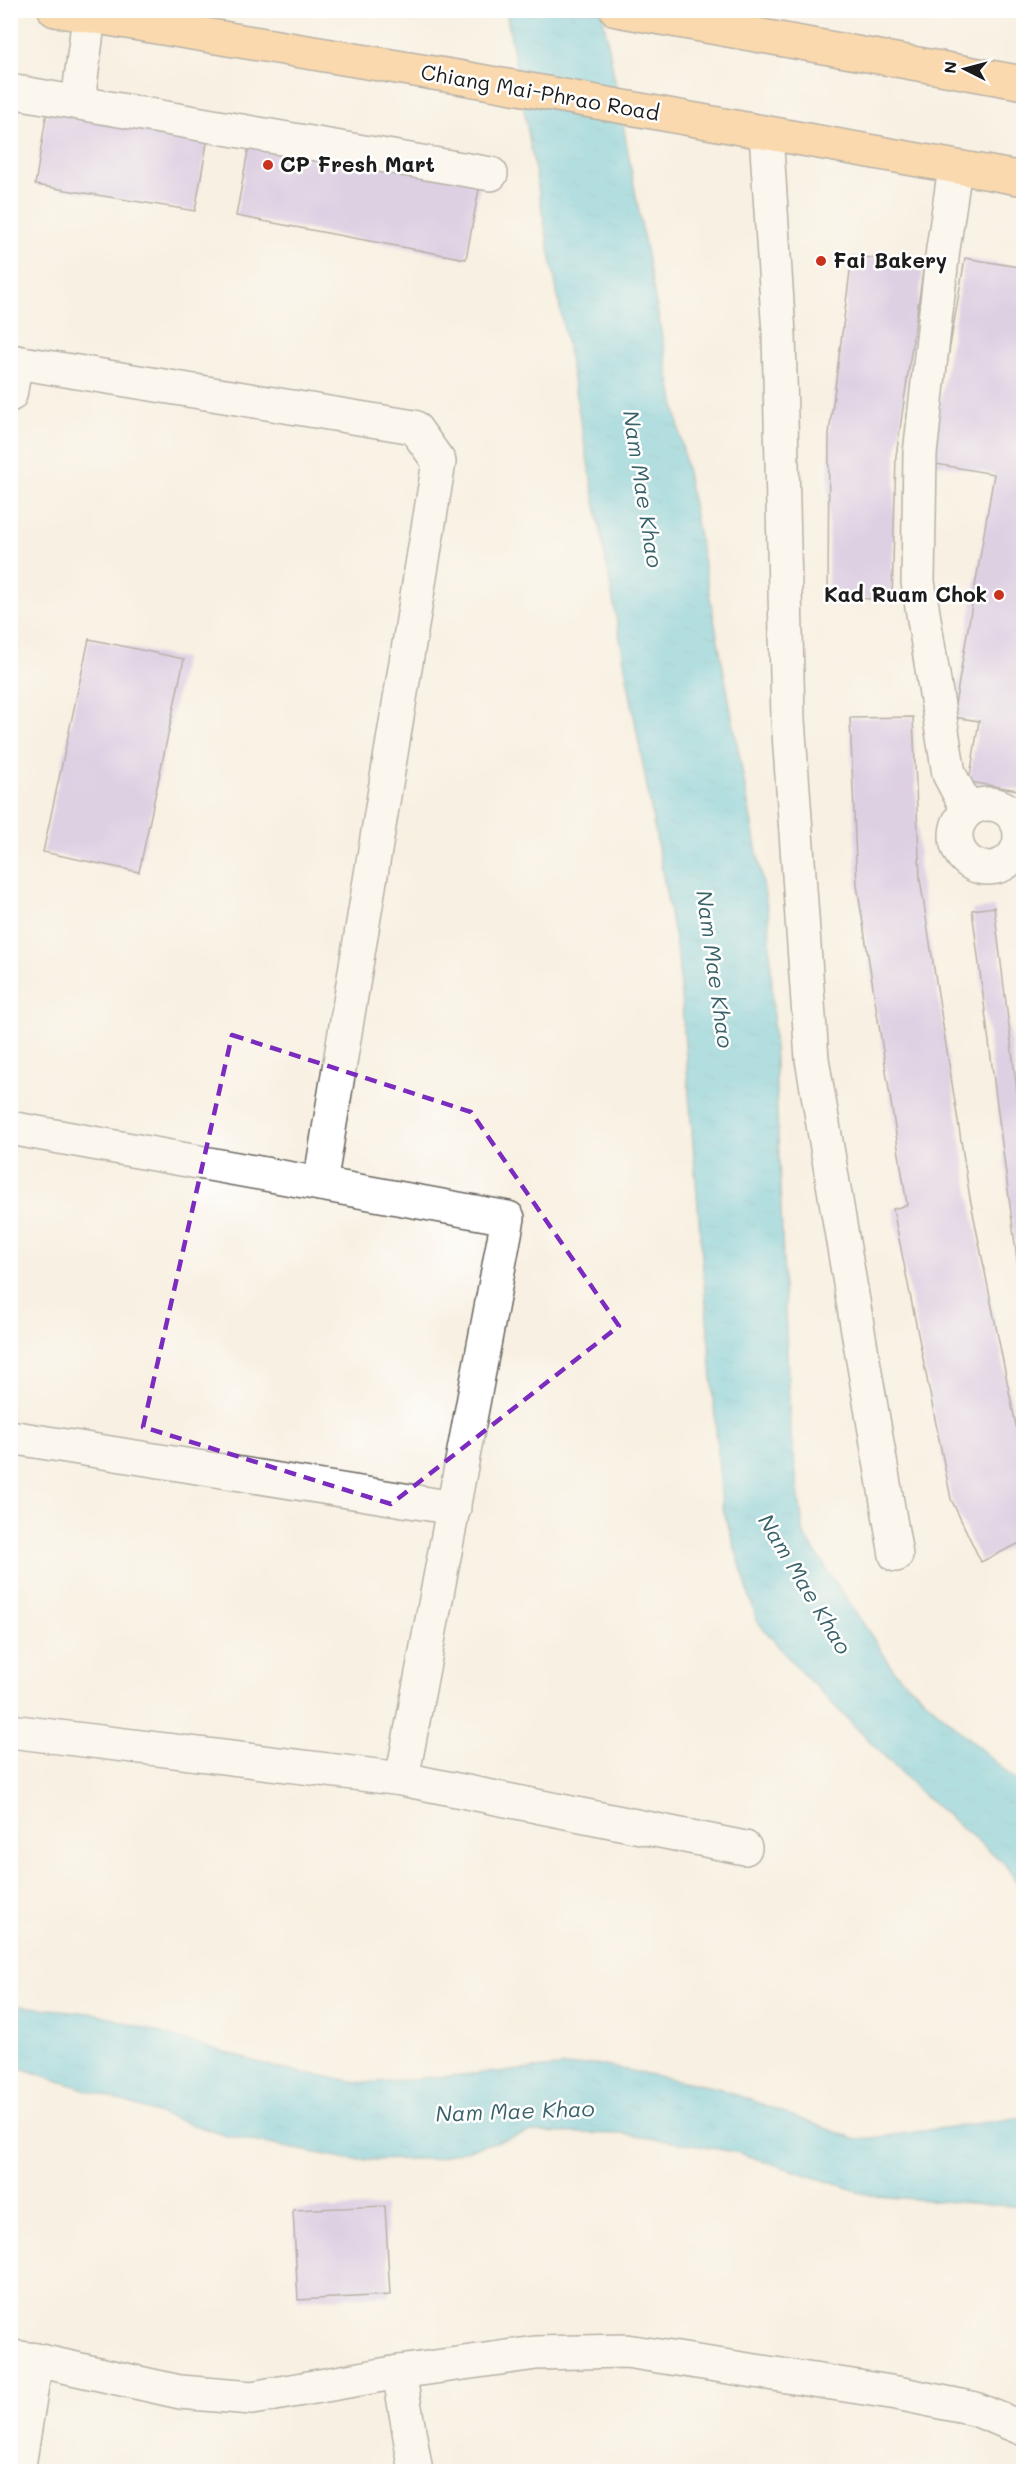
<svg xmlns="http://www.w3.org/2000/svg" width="1034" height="2482" viewBox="0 0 1034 2482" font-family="Mali,sans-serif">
<defs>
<pattern id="water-ripples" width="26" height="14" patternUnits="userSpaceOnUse" patternTransform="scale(1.5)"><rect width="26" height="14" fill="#61c8dd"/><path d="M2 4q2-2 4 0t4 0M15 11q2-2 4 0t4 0" fill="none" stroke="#54abbd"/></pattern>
</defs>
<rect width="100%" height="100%" fill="#fff"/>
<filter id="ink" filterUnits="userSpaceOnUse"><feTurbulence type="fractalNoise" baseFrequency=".0167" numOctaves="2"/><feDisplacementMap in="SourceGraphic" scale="12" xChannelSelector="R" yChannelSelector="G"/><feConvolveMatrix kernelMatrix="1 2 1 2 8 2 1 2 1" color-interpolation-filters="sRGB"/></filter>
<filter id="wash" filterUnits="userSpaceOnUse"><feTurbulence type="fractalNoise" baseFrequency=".008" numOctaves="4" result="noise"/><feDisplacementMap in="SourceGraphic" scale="24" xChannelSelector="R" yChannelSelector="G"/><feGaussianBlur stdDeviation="1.35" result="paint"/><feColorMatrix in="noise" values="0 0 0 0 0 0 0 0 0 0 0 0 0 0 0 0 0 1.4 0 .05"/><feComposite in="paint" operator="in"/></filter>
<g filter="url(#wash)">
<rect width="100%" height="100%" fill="#f8f0e2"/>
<g fill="url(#water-ripples)" stroke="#3e727c" stroke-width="1.5">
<path d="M506 11H602L769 917 790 1428 804 1535 896 1673 1023 1787V1891L1004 1863 923 1795 798 1669 757 1621 722 1505 678 958Z"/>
<path d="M11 2005 98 2014 280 2069 364 2083 595 2064 718 2088 857 2140 1023 2117V2207L873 2196 736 2152 623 2134 531 2132 433 2159 353 2160 227 2136 20 2068 11 2067Z"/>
</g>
<g id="blocks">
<g fill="#bda8e5">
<path d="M49 99 210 126 195 211 35 185Z"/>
<path d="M251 135 481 178 466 259 236 216Z"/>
<path d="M852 256 924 264 896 456 892 600 828 597 829 434Z"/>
<path d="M965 258 1024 268V791L969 782 979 721 953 717 994 474 930 463Z"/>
<path d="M89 639 184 659 139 872 43 852Z"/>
<path d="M913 717 920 879 970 1198 1024 1465V1541L981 1562 951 1499 893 1209 907 1205 857 885 850 718Z"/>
<path d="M994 907 1024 1147V1291H1021L972 910Z"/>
<path d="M385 2206 390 2295 298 2300 293 2210Z"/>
</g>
</g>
</g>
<g filter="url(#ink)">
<use href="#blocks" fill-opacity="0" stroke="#696661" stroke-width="1.5"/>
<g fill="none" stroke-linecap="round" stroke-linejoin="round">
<g stroke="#696661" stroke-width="36">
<g id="minor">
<path d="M10 91 491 174"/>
<path d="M78 102 89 16"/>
<path d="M766 133 779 334 788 719 812 1059 896 1555"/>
<path d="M955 168 943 249 920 454 918 582 949 774 968 810"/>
<path d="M10 361 414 427 439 462 320 1184"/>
<path d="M10 395 16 362"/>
<circle cx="988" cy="836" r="32"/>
<path d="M10 1128 508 1218 402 1779"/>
<path d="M10 1437 454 1508"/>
<path d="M10 1731 402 1779 745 1848"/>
<path d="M10 2357 36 2360 180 2392 252 2398 399 2372 536 2353 626 2351 897 2393 975 2409 1024 2429"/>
<path d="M399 2372 416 2472"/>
<path d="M18 2472 36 2360"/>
</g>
</g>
<g stroke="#696661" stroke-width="36">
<g id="major">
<path d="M55 10 463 78 1024 179"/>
<path d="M617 10 1024 83"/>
</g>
</g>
<use href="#minor" stroke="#fff" stroke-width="33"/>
<use href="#major" stroke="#fcbd6f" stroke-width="33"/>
</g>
</g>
<path d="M0 0H1034V2482H0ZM232 1035 471 1112 619 1326 391 1504 143 1427Z" fill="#f8f0e2" fill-opacity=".55" fill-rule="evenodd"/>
<path fill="none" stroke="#7b2cbf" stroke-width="4.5" stroke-dasharray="12 8" stroke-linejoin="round" d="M232 1035 471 1112 619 1326 391 1504 143 1427Z"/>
<g fill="#c8321e" stroke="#fff" stroke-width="2">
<circle cx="268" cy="165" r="6"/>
<circle cx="821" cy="261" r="6"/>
<circle cx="999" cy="595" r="6"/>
</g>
<g text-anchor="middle" stroke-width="5" stroke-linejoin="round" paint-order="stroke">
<g font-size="21" fill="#1c1c1c" stroke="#fff">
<text transform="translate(540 93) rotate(10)" y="7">Chiang Mai-Phrao Road</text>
</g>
<g font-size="21" font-weight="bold" fill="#1c1c1c" stroke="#fff" text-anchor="start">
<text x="280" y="172">CP Fresh Mart</text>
<text x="833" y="268">Fai Bakery</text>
<text x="987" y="602" text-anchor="end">Kad Ruam Chok</text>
</g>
<g font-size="22" font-style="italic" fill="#386169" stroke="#fff">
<text transform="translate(643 489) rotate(81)" y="8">Nam Mae Khao</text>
<text transform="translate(715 969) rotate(82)" y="8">Nam Mae Khao</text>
<text transform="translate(805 1584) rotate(59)" y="8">Nam Mae Khao</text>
<text transform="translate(515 2111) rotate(-2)" y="8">Nam Mae Khao</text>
</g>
</g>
<rect width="1034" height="2482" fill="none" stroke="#fff" stroke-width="36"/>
<g transform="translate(965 69) rotate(276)" stroke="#ffffff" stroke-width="4.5" paint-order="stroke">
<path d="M0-4.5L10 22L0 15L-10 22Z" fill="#1c1c1c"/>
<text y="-9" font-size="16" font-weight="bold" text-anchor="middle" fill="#1c1c1c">N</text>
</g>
</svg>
